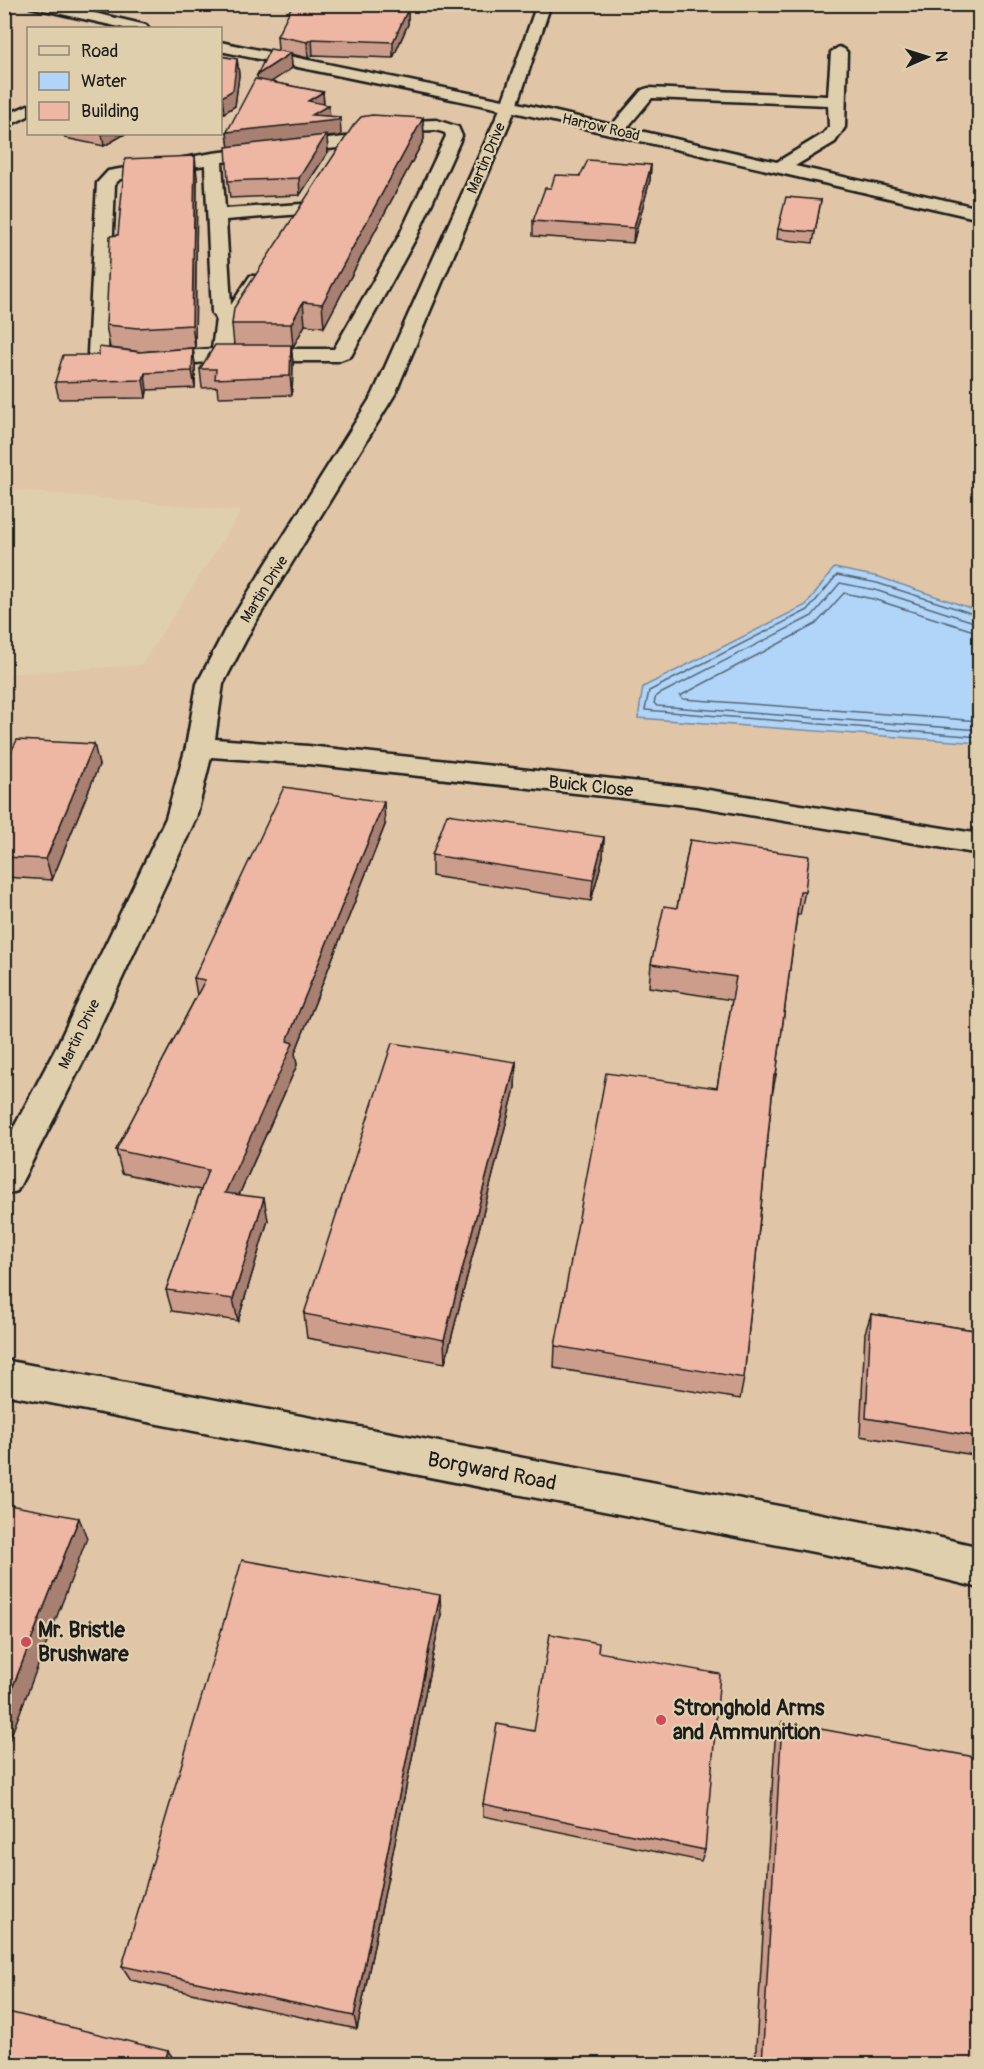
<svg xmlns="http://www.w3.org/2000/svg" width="984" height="2069" viewBox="0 0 984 2069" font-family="Pangolin,sans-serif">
<rect width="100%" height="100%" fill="#e0cfac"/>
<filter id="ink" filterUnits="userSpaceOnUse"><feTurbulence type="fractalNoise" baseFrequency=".0167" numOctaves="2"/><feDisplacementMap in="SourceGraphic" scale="12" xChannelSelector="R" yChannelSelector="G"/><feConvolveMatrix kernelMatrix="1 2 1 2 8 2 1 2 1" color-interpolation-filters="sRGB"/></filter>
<g filter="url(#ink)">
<path fill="#e0c5a6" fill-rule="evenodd" d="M5 5H979V2064H5V674L141 665 242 511 5 489ZM28 28H220V134H28Z"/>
<path fill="#b0d5f9" stroke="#758ba1" stroke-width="1.5" d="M834 568 879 577 979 611V743L638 718 643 687 806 605Z"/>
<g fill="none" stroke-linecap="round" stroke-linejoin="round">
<g stroke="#576674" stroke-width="1.5">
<path d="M980 616 877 583 837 575 808 610 649 691 645 710 980 737"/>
<path d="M980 624 875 590 840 583 812 616 656 696 654 703 657 706 980 730"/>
<path d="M980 633 873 599 844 593 816 624 680 696 683 699 980 721"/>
</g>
<g stroke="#1c1c1c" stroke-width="5">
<g id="minor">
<path d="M28 4H56L146 25 148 28H124L30 7Z"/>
<path d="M537 4H551L518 103 612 125 642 90 648 88 828 96 831 52 839 47 844 49 847 52 845 127 835 142 795 166 980 208V219L514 112 395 394 252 628 223 684 215 739 308 746 696 788 980 834V854L696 806 308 764 211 757 196 818 90 1048 17 1191 4 1195V1146L56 1048 166 818 186 747 197 684 226 628 373 394 500 109 220 51V42L503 100ZM652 98 828 105 829 127 823 134 777 162 627 128Z"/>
<path d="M28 105V116L4 128V116Z"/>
<path d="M437 120 458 127 462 136 417 236 351 356 338 361H222L142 367 104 362 91 357 88 353 97 183 108 171 213 153 345 137 351 138 353 142 345 147 222 162 225 209 302 204 308 205 311 209 308 213 302 214 226 220 231 305 250 276H264L267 280 235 330 232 349H334L399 236 446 136 445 133 436 130 378 132 370 127 378 122ZM205 165 212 313 216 319 212 349 142 354 108 350 115 184 120 179Z"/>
<path d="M4 1360 911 1531 980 1547V1588L911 1571 4 1394Z"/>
</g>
</g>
<use href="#minor" fill="#e0cfac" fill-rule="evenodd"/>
</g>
<g fill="#cd9d8c" stroke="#1c1c1c" stroke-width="1.5">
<path d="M338 6 408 9V24L393 58 313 55 308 58 291 54 292 68 271 82 323 92 324 104 329 117 341 134 339 136 327 137 328 152 300 195 230 198 228 181 229 147 227 132 258 79 278 50 277 36Z"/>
<path d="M220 56 237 59 239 75 235 106 224 113 220 112Z"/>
<path d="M423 118 424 139 324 327 305 325 293 347H291L293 363 292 395 218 397 217 387 202 388 200 369 234 345 232 324Z"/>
<path d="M64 134H125L104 146 65 138Z"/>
<path d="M651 165 650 180 633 243 533 236V221L551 188 580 176Z"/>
<path d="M197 177 195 348 142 352 110 348 106 325 118 235Z"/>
<path d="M821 200 813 243 777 239 778 229Z"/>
<path d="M193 348 195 365V388L147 390 146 398 59 399 55 382 99 355Z"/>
<path d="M99 765 52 880 4 877V766Z"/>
<path d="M385 825 295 1053 297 1065 239 1195 268 1220 238 1321 172 1311 166 1290 201 1190 122 1173 116 1150 197 995 194 978Z"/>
<path d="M604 837 603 857 591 901 432 876V855Z"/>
<path d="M690 840 805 891 800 915H797L776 1075 772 1096 744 1378 740 1399 554 1368 555 1346 717 1088 732 1000 649 987 651 964 677 908Z"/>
<path d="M516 1062 515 1088 445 1363 307 1338 304 1314Z"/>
<path d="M871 1314 980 1331V1456L860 1436 865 1333Z"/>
<path d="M441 1615 357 2029 131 1980 122 1966Z"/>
<path d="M598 1652 705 1850 701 1861 483 1816V1804L534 1731Z"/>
<path d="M782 1722 980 2064H755L775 1741Z"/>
</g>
<g fill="#a78072" stroke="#1c1c1c" stroke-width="1.5">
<path d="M408 9V24L393 58V42Z"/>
<path d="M312 39 313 55 308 58 307 42Z"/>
<path d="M291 53 292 68 259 90 257 75Z"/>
<path d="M237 59 239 75 235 106 224 113 222 97Z"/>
<path d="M323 92 324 108 329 105 330 120 340 117 341 134 339 136 327 137 328 152 300 195 299 178 229 149 227 132 308 101Z"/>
<path d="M423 118 424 139 324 327 322 304Z"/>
<path d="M102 134H125L104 146Z"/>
<path d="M195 156 197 177 195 348 192 325Z"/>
<path d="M651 165 650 180 633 243 634 228Z"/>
<path d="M303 302 305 325 293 347 291 324Z"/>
<path d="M291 345 293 363 292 395 290 376Z"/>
<path d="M193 348 195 365V388L192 371Z"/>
<path d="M145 373 147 390 146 398 143 380Z"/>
<path d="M94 744 99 765 52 880 46 859Z"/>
<path d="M384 802 385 825 295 1053 297 1065 230 1215 225 1193Z"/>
<path d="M604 837 603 857 591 901 593 880Z"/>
<path d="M516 1062 515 1088 445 1363 444 1340Z"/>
<path d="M264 1198 268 1220 238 1321 233 1299Z"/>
<path d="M79 1518 87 1538 4 1754V1709Z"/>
<path d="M440 1595 441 1615 357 2029 354 2016Z"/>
<path d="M168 2051 176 2062V2064H164Z"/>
</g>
<g fill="#eeb7a3" stroke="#1c1c1c" stroke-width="1.5">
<path d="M293 4H338L337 6 408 9 393 42 312 39 307 42 277 36Z"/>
<path d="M270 49 291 53 257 75Z"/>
<path d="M220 56 237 59 233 90 222 97H220Z"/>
<path d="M255 79 323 92 308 101 329 105 312 115 340 117 338 120 227 132Z"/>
<path d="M372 115 423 118 322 304 303 302 291 324H232L234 308 353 126 361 117Z"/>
<path d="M326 135 299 178 228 181 226 147Z"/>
<path d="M195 156 192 325 138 328 106 325 110 236 118 235 125 159Z"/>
<path d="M588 160 651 165 634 228 533 221 545 188H551L555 175 580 176Z"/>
<path d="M786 197 821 200 815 232 778 229Z"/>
<path d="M215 345H291L290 376 215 379 216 369H200Z"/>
<path d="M99 347 139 352 193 348 192 371 145 373 143 380 55 382 63 355H99Z"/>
<path d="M17 740 94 744 46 859 4 857V766Z"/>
<path d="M284 787 384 802 287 1041 293 1043 225 1193 264 1198 233 1299 166 1290 208 1170 116 1150 205 980 194 978Z"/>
<path d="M447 814 604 837 593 880 432 855Z"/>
<path d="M690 840 809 856 805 891H800L776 1075H774L744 1378 555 1346 606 1073 717 1088 736 977 651 964 664 906 677 908Z"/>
<path d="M392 1043 516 1062 444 1340 304 1314Z"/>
<path d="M871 1314 980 1331V1437L866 1418Z"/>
<path d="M4 1504 79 1518 4 1709Z"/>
<path d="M242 1560 440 1595 354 2016 122 1966Z"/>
<path d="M550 1634 599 1643 598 1652 720 1674 705 1850 483 1804 497 1724 534 1731Z"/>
<path d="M782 1722 980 1758V2064H762Z"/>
<path d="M4 2011 168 2051 164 2064H4Z"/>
</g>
</g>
<g fill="#d1495b" stroke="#e0cfac" stroke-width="2">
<circle cx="26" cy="1642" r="6"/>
<circle cx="661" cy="1720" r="6"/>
</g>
<g text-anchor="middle" stroke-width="4.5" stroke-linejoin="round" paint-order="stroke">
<g font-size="15" fill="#1c1c1c" stroke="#e0cfac">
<text transform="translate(601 127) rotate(13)" y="5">Harrow Road</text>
<text transform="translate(486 158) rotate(-67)" y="5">Martin Drive</text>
<text transform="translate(264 589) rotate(-58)" y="5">Martin Drive</text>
<text transform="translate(79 1034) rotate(-64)" y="5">Martin Drive</text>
</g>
<g font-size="18" fill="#1c1c1c" stroke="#e0cfac">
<text transform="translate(591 786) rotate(6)" y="6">Buick Close</text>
</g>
<g font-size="21" fill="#1c1c1c" stroke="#e0cfac">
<text transform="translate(492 1471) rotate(11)" y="7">Borgward Road</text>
</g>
<g font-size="21" font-weight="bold" fill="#1c1c1c" stroke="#e0cfac" text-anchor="start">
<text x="38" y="1637">Mr. Bristle<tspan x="38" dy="24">Brushware</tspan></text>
<text x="673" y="1715">Stronghold Arms<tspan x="673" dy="24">and Ammunition</tspan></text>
</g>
</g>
<rect width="984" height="2069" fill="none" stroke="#e0cfac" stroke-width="24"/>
<rect x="12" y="12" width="960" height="2045" fill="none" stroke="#1c1c1c" stroke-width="2" filter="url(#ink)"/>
<rect x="27" y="27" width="195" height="108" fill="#e0cfac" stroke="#928772" stroke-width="1.5"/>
<rect x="39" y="46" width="30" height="9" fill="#e0cfac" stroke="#928772" stroke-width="1.5"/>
<text x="81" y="57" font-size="18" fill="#1c1c1c">Road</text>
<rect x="39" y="72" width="30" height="18" fill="#b0d5f9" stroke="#928772" stroke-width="1.5"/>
<text x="81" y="87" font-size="18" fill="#1c1c1c">Water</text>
<rect x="39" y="102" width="30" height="18" fill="#eeb7a3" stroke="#928772" stroke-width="1.5"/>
<text x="81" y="117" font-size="18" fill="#1c1c1c">Building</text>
<g transform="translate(927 57) rotate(87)" stroke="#e0cfac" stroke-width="4.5" paint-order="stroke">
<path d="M0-4.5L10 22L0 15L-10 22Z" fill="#1c1c1c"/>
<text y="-9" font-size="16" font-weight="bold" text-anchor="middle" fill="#1c1c1c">N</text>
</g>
</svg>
